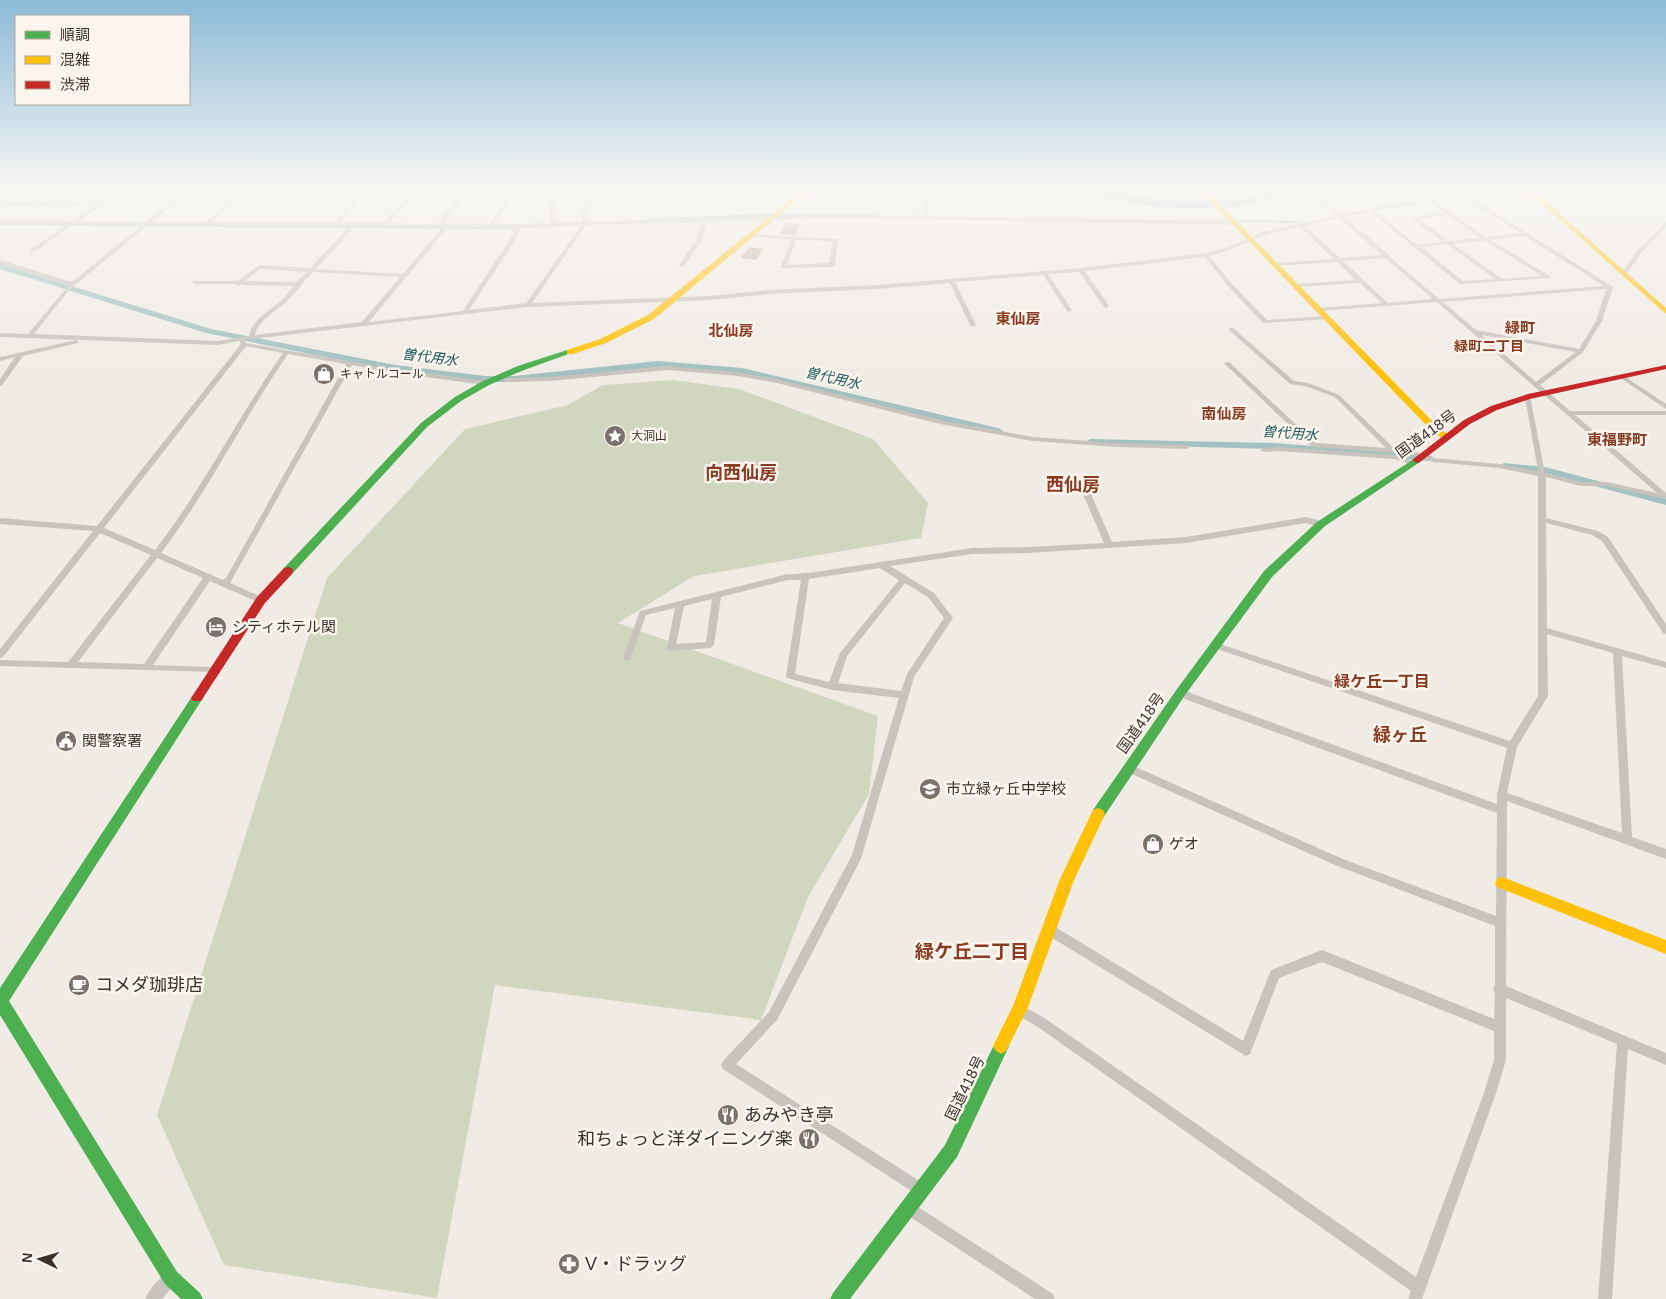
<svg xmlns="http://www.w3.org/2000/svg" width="1666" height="1299" viewBox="0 0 1666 1299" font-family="Arial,'Noto Sans JP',sans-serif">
<rect width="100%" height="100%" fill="#f0ebe5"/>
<path fill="#d1d6bf" d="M673 380 739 389 873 439 928 503 921 538 694 576 618 623 878 716 869 794 808 897 761 1020 495 985 437 1298 224 1265 157 1115 327 578 465 429 568 405 603 385Z"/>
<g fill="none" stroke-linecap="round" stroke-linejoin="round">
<g stroke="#a1c2c1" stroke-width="2.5">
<path d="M647 220 766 215H873"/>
<path d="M1232 221 1298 222"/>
<path d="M0 224 518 228"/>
</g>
<g fill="#a1c2c1" fill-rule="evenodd">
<path d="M0 264 211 329 395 365 485 376H514L658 361 742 368 998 428 1003 431 998 434 742 374 658 367 514 382H485L395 371 206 333 0 269Z"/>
<path d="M1090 439 1274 443 1429 455 1434 458 1429 461 1274 449 1086 444 1085 442Z"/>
<path d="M1504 463 1545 467 1666 499V505L1545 473 1500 468 1499 466Z"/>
</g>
<path fill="#a1c2c1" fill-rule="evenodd" d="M1065 187H1086L1152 199 1209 202 1237 200 1260 195 1278 187H1294C1287 195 1270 200 1259 202 1195 217 1130 205 1067 190Z"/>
</g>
<g fill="#c3afa7">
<path d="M787 223 799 224 795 235 778 234Z"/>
<path d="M749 247 763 249 756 260 741 258Z"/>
</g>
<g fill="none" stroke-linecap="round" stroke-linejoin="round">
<g fill="#c9c3be" fill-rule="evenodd">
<path d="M32 187H67L55 189 35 203 102 201 122 187H127L79 221 146 222 188 187H193L152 222H206L246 187H251L212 222 334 223 365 187H370L339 223H384L416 187H421L389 223 437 224 467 187H472L443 224H490L513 187H517L495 224 550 223 549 197 556 187H560L553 197 556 223 582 222 581 212 597 187H601L587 212 588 222 831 214 924 216V200H903L891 187H896L906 198H921L911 187H916L928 199 929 216 1235 221 1238 223 1235 225 831 218 707 222 702 240 684 266 682 267 679 265 696 240 702 222 586 225 532 303 711 296 768 290 878 285 1081 268 1206 253 1223 249 1266 231 1336 216 1304 187H1309L1341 215 1376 207 1427 199 1429 198 1432 199 1459 194 1449 187H1454L1465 193 1505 187H1517L1468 196 1613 287 1602 321 1583 352 1540 385 1570 411H1666V415H1575L1666 493V499L1607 486H1581L1546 477V518L1598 531 1608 537 1666 624V634L1663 633 1602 541 1592 535 1546 523 1547 628 1666 662V668L1622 656 1632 837 1666 849V859L1507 801 1506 986 1666 1053V1065L1628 1049 1612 1299H1598L1617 1044 1506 998V1060L1496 1093 1422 1299H1408L1411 1291 1038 1027 1015 1014 1013 1010 1015 1006 1019 1004 1046 1019 1416 1277 1484 1093 1494 1060V1031L1322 962 1279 978 1250 1054 1246 1056 1044 933 1042 929 1044 925 1048 924 1052 925 1243 1041 1271 970 1322 950 1494 1019 1495 993 1493 989 1495 985V926L1335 865 1125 771 1123 768 1125 765 1128 764 1131 765 1343 859 1496 916 1497 813 1187 700 1178 695 1176 692 1178 689 1181 688 1193 694 1497 804V795L1507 748 1220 650 1212 644 1213 642 1216 641 1226 646 1510 741 1538 696V476L1499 468 1433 462 1409 454 1312 447 1224 363 1229 362 1316 443 1386 448 1335 397 1305 386 1290 384 1229 330V328H1233L1294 381 1308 383 1339 395 1395 449 1410 450 1434 458 1499 464 1538 471 1525 397 1526 396H1530L1545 473 1581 482H1607L1657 493 1437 302 1318 311V309L1320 308 1382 303 1360 283 1295 287 1294 286 1297 284 1356 280 1337 262 1273 266V264L1275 263 1334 259 1300 227 1270 233 1227 251 1209 256 1232 284 1267 320 1327 316 1330 318 1329 319 1263 323 1228 286 1205 257 1085 271 1109 306 1106 308 1104 307 1079 272 1048 274 1072 310 1069 312 1067 311 1043 275 955 282 976 325 973 327 970 325 950 283 878 289 768 294 711 300 528 307 244 340 246 343 394 369 486 381 489 383 486 385 394 373 352 365 230 583 264 598 265 600 264 602H258L210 581 153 665 214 667 217 668 218 670 217 672 0 666V660L68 662 151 555 100 533 3 657 0 658V649L93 531 0 524V518L97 526 241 344 239 341 218 345 0 337V333L28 334 69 285 0 264V260L72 282 142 225 74 224 34 252H30V250L68 224H0V220L72 221 97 204 29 207 0 206V202L28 203 48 189 0 191V189ZM1463 197 1521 233 1486 237 1435 201ZM1430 202 1444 212 1410 218 1443 242 1417 245 1375 211ZM1370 212 1460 284 1550 278V276L1490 240 1525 236 1604 286 1439 299 1390 257V255L1388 254 1344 217ZM1448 215 1480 238 1449 241 1418 219ZM1339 218 1382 255 1340 258 1305 226ZM148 225 335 227 350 226 310 268 259 265 238 281H193L192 282 195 284H235L238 286 241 285 294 286C290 290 287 294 284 298 274 308 250 321 249 336L218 341 34 334 69 290ZM356 226 442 227 403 274 316 269ZM581 226 526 303 469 310 514 242 521 228ZM448 227 516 228 508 242 463 311 369 322ZM1484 240 1542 276 1502 279 1453 244ZM1447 244 1495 279 1463 281 1421 247ZM1385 258 1433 299 1388 303 1343 261ZM260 269 307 272 296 282 245 281ZM313 272 400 277 362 322 255 335C257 321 277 311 287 301 296 293 304 281 313 272ZM1606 289 1596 321 1579 349 1476 330 1443 302ZM1482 335 1576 352 1536 382ZM246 346 283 353C238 417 203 488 155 550L104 528ZM288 354 346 364 226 578 223 580 161 553C209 490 243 419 288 354ZM157 558 203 578 144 664 78 662ZM1547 634 1613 653 1622 833 1507 793 1517 747 1548 696Z"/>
<path d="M845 187H864L877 202 872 203 861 190H849Z"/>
<path d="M1081 187H1092L1149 197 1212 199 1214 201 1257 195 1274 187H1280L1260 197 1215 204 1213 201 1149 199Z"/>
<path d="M1666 222V227L1642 252 1626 275H1622L1621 274 1638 250Z"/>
<path d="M751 234 838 239 835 265 832 267 782 268 781 267 791 239 749 237 748 236ZM796 240 833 241 829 263 787 265Z"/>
<path d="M76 340 79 342 78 343 23 356 2 385 0 386V379L15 357 0 361V357Z"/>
<path d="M668 366 738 372 777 379 940 420 1033 437 1117 443 1186 445 1190 447 1186 449 1117 447 1033 441 940 424 777 383 738 376 668 370 550 381 506 382 496 377 499 375 507 378 550 377Z"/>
<path d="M1621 374 1666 404V409L1619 377 1618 376Z"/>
<path d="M1278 447 1396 455 1417 463 1413 465 1395 459 1278 451 1264 452 1260 450 1264 448Z"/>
<path d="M1080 483H1083L1087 485 1112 542 1186 537 1306 517 1324 522 1325 524 1321 527 1306 523 1186 543 1028 553 972 554 890 566 934 593 953 618 914 677 861 859 777 1020 736 1064 924 1184 926 1189 924 1194 919 1196 723 1069 721 1065 723 1061 769 1012 852 855 899 698 832 690 787 678 786 676 801 580H788L721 597 714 645 710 648 671 651 668 650 667 648 675 608 646 615 630 660H624L623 658 640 611 788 574C795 575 805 572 809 573L972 548 1028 547 1104 543 1079 485ZM880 568 899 580 840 653 829 682 795 674 809 579ZM905 583 928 597 944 618 907 674 901 691 838 683 847 656ZM712 599 706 642 676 644 684 606Z"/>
<path d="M909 1201 1053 1294 1055 1299H1035L904 1213 902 1208 904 1203Z"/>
<path d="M171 1271 176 1273 178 1278 176 1283 162 1299H145C149 1289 161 1275 171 1271Z"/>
</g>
<g fill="#4caf50" fill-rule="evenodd">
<path d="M567 350 574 352 524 370 489 385 461 401 427 427 292 574H284L283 571 284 568 421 423 455 397 483 381 518 366Z"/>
<path d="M1417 457 1420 458V462L1325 526 1272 577 1185 695 1103 818 1098 820 1093 818 1091 814 1093 810 1177 689 1264 571 1317 522Z"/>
<path d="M197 693 201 695 203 698 201 701 9 1001 177 1272 200 1293 203 1299H181L165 1284 0 1015V988L193 695Z"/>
<path d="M1001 1038 1006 1041 1009 1046 957 1157 850 1299H830L833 1293 945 1145 996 1041Z"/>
</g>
<g fill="#ffc107" fill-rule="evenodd">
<path d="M806 187H813L654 319 606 343 573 354H567V350L600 339 648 315Z"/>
<path d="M1196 187H1203L1437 426 1449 435V439H1443L1431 430Z"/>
<path d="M1523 187H1530L1666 308V314Z"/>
<path d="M1098 808 1103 810 1105 814 1074 880 1027 1010 1006 1051 1001 1054 996 1051 993 1046 1013 1006 1060 879 1093 810Z"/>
<path d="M1502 877 1666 940V954L1497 887 1495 883 1497 879Z"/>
</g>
<g fill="#c62828" fill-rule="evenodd">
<path d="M1666 365V369L1530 399 1497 410 1470 424 1420 462 1417 463 1412 460 1464 420 1491 406 1528 394Z"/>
<path d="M288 567 292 568 293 571 292 574 265 603 201 701H193L191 698 193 695 257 597 284 568Z"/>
</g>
</g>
<linearGradient id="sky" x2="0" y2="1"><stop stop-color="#8bbad8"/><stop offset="0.51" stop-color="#f8f6f3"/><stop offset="1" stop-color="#f8f6f3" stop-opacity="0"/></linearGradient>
<rect width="1666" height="369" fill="url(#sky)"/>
<defs>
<g id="shop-disc" transform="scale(1.125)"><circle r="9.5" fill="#7a716c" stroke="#fbf5ee"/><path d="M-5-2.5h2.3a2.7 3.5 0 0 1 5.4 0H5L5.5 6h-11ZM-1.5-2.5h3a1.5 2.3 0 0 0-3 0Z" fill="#fff"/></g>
<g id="sight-disc" transform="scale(1.125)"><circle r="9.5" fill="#7a716c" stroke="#fbf5ee"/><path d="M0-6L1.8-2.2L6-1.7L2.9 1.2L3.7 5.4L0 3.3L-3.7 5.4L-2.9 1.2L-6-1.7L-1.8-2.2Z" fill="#fff"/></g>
<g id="hotel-disc" transform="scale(1.125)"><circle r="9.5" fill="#7a716c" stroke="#fbf5ee"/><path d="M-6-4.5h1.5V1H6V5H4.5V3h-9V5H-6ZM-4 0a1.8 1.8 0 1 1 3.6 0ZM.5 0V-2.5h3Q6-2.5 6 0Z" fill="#fff"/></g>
<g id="civic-disc" transform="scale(1.125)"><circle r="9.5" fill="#7a716c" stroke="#fbf5ee"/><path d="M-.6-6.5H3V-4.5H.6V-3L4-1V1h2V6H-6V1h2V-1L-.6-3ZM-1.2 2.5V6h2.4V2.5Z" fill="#fff"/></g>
<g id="school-disc" transform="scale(1.125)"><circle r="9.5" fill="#7a716c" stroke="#fbf5ee"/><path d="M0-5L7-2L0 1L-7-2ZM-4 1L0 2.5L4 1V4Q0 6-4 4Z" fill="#fff"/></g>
<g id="cafe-disc" transform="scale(1.125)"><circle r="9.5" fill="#7a716c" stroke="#fbf5ee"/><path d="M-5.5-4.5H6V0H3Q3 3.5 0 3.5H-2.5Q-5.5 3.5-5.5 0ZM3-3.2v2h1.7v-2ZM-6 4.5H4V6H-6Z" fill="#fff"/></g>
<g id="restaurant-disc" transform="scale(1.125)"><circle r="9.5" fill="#7a716c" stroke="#fbf5ee"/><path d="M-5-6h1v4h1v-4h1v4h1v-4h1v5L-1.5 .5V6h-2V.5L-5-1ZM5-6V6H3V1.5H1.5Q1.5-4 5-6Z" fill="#fff"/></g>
<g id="pharmacy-disc" transform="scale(1.125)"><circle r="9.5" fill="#7a716c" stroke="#fbf5ee"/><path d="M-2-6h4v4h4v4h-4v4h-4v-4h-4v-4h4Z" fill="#fff"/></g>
</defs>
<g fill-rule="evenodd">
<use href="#shop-disc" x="324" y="374"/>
<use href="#sight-disc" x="615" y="436"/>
<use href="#hotel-disc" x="216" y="627"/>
<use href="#civic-disc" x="66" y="741"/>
<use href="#school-disc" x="930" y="789"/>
<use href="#shop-disc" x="1153" y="844"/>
<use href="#cafe-disc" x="79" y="985"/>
<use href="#restaurant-disc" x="728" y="1115"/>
<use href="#restaurant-disc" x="809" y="1139"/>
<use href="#pharmacy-disc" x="569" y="1264"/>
</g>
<g text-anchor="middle" stroke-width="5" stroke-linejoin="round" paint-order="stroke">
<g font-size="12" fill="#3b302b" stroke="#fbf5ee" text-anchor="start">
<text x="340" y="378">キャトルコール</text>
<text x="631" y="440">大洞山</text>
</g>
<g font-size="14" font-weight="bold" fill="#8c3b22" stroke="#fbf5ee">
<text x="1489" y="351">緑町二丁目</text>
</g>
<g font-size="14" font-style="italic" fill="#1f5a5e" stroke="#fbf5ee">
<text transform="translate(430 357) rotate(7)" y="5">曽代用水</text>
<text transform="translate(833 378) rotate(13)" y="5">曽代用水</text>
<text transform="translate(1290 433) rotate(4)" y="5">曽代用水</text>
</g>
<g font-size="15" font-weight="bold" fill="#8c3b22" stroke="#fbf5ee">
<text x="1018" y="324">東仙房</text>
<text x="1520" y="333">緑町</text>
<text x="731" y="336">北仙房</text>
<text x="1224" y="419">南仙房</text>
<text x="1617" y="445">東福野町</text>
</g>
<g font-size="15" fill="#3b302b" stroke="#fbf5ee">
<text transform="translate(1426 434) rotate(-36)" y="5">国道418号</text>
<text transform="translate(1141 723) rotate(-55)" y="5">国道418号</text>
<text transform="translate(965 1088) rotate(-64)" y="5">国道418号</text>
</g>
<g font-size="15" fill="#3b302b" stroke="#fbf5ee" text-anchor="start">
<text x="232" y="632">シティホテル関</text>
<text x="82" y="746">関警察署</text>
<text x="946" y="794">市立緑ヶ丘中学校</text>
<text x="1169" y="849">ゲオ</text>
</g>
<g font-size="16" font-weight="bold" fill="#8c3b22" stroke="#fbf5ee">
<text x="1382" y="687">緑ケ丘一丁目</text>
</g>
<g font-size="18" font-weight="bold" fill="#8c3b22" stroke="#fbf5ee">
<text x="741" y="479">向西仙房</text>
<text x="1073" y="491">西仙房</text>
<text x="1400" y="741">緑ヶ丘</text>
</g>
<g font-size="18" fill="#3b302b" stroke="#fbf5ee" text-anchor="start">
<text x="95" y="991">コメダ珈琲店</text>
<text x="744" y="1121">あみやき亭</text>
<text x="793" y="1145" text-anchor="end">和ちょっと洋ダイニング楽</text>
<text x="585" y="1270">V・ドラッグ</text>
</g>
<g font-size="19" font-weight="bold" fill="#8c3b22" stroke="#fbf5ee">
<text x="972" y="958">緑ケ丘二丁目</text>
</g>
</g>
<rect x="15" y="15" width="175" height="90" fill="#fbf5ee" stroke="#aea6a0"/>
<rect x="25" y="31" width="25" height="8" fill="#4caf50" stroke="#aea6a0"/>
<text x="60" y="40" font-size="15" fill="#3b302b">順調</text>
<rect x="25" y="56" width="25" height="8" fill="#ffc107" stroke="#aea6a0"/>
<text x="60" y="65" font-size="15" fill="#3b302b">混雑</text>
<rect x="25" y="81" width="25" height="8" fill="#c62828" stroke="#aea6a0"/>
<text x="60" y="90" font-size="15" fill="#3b302b">渋滞</text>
<g transform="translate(40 1259) rotate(275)" stroke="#fbf5ee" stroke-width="4" paint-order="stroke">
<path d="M0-4L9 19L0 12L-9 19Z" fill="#3b302b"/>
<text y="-8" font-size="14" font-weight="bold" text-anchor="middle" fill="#3b302b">N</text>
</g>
</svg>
